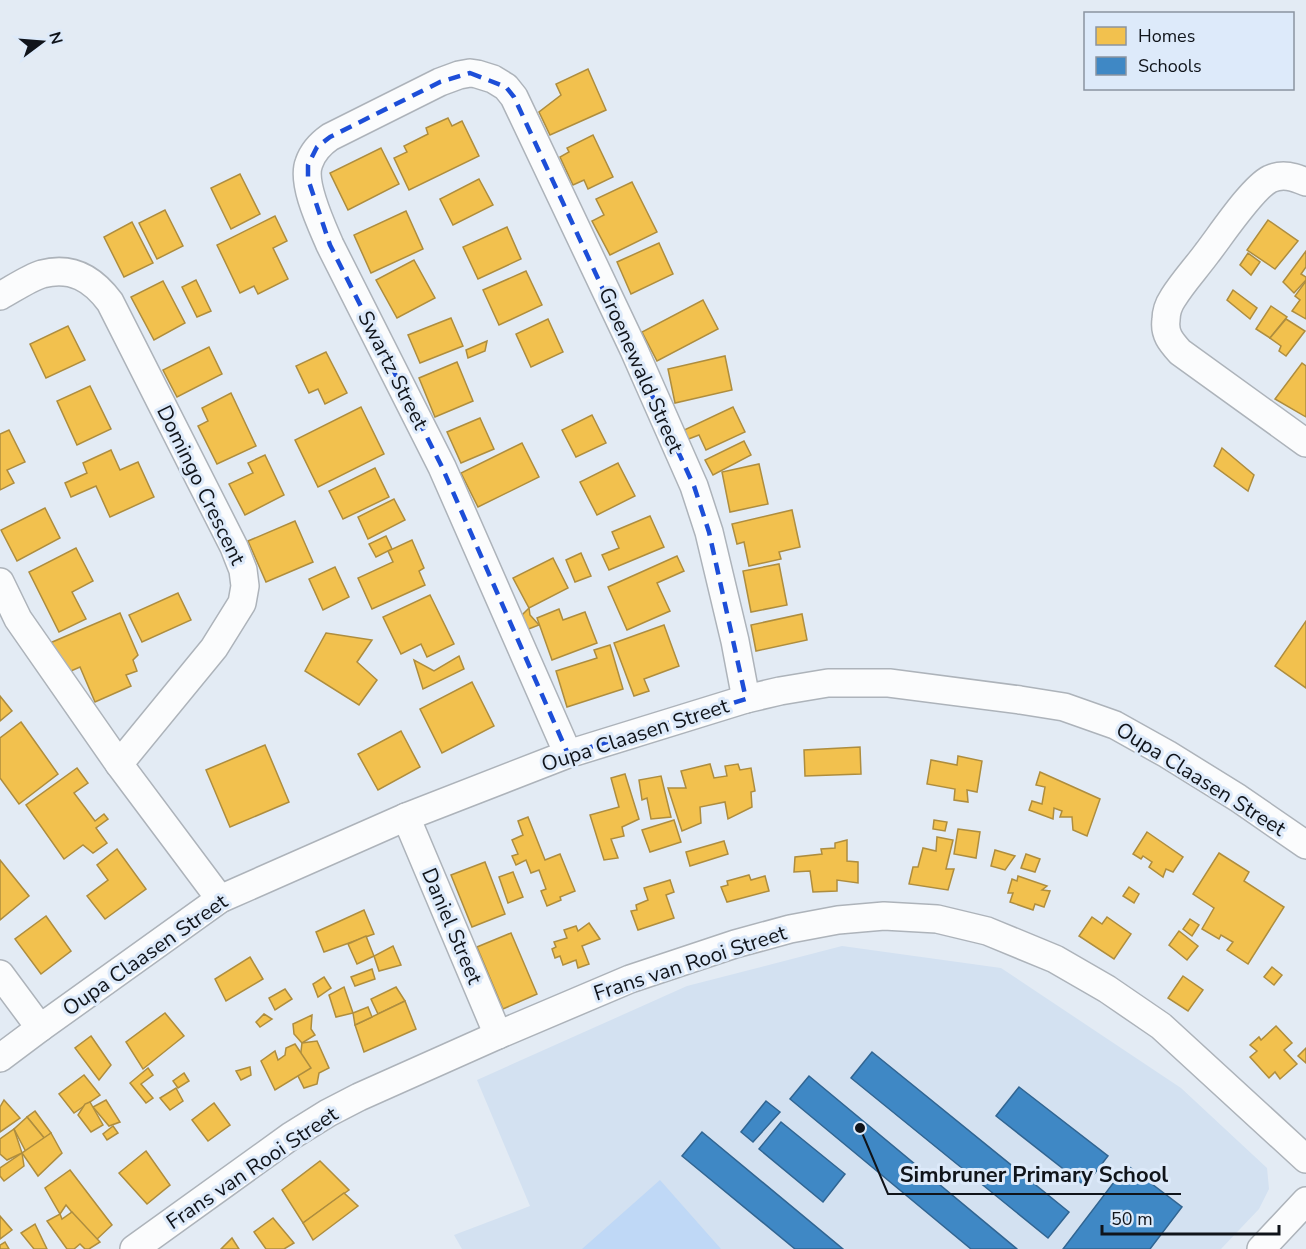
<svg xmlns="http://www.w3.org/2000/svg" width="1306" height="1249" viewBox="0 0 1306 1249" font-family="'Nunito Sans',sans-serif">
<rect width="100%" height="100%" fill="#e3ebf4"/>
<path fill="#d3e1f1" d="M842 946 1001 968 1181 1088 1267 1168 1269 1189 1259 1209 1221 1249H462L454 1235 530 1206 477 1080 687 986Z"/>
<path fill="#bfd8f6" d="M660 1180 721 1249H582Z"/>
<g fill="#f2c14e" stroke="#ae8d3e" stroke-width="1.5">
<path d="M588 69 606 110 550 135 539 112 561 95 556 84Z"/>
<path d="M448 118 452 126 462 121 479 156 409 190 394 158 407 152 404 146 428 134 426 128Z"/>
<path d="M593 135 613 177 588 189 584 180 573 185 560 157 569 152 567 148Z"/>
<path d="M381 148 399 184 348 210 330 173Z"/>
<path d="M240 174 260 214 231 229 211 188Z"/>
<path d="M479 179 493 205 453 225 440 199Z"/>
<path d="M632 182 657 232 610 255 592 221 604 215 596 199Z"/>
<path d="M165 210 183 246 157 259 139 223Z"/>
<path d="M406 211 423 249 371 273 354 235Z"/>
<path d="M275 216 287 241 273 248 288 279 258 294 254 286 240 293 217 245Z"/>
<path d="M1268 220 1298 241 1275 269 1247 250Z"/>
<path d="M132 222 153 263 124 277 104 237Z"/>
<path d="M507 227 521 259 478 279 463 247Z"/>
<path d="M659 243 673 274 631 294 617 262Z"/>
<path d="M1306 251V267L1301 274 1306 277V280L1294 293 1283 282Z"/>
<path d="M1248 253 1260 262 1251 275 1240 265Z"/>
<path d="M414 260 435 298 397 318 376 280Z"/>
<path d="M526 271 542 305 499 325 483 290Z"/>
<path d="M196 280 211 311 197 317 182 287Z"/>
<path d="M163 281 185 323 154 340 131 297Z"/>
<path d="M1306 281V319L1292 311 1300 300 1295 296Z"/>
<path d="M1233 290 1257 308 1250 319 1227 300Z"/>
<path d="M703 300 718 329 657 361 642 332Z"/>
<path d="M1271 306 1287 317 1270 338 1256 329Z"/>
<path d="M451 318 463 346 420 363 408 335Z"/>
<path d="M548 319 563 352 531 367 516 334Z"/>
<path d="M1286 319 1305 331 1286 356 1279 351 1281 346 1270 338Z"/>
<path d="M68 326 85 360 46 378 30 344Z"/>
<path d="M487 341 485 351 468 358 466 350Z"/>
<path d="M209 347 222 374 177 397 163 370Z"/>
<path d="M326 352 347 393 325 404 318 389 309 393 296 366Z"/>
<path d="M725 356 732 390 675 403 668 369Z"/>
<path d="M457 362 473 401 435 417 419 378Z"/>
<path d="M1302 363 1306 366V417L1275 399Z"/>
<path d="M90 386 111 429 77 445 57 401Z"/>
<path d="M231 393 256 446 217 464 198 426 208 421 202 408Z"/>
<path d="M361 407 384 454 318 487 295 440Z"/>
<path d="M733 407 745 432 706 450 699 435 686 440 682 431Z"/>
<path d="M592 415 606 443 576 457 562 430Z"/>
<path d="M480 418 494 449 461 463 447 432Z"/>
<path d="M9 430 25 462 7 470 14 483 0 490V434Z"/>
<path d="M744 441 751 455 713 475 705 460Z"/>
<path d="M522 443 539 477 478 507 461 473Z"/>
<path d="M1222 448 1254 475 1248 491 1214 466Z"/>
<path d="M111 450 120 470 138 462 154 497 110 517 96 486 71 497 65 483 87 473 83 463Z"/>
<path d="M265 455 284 495 245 515 229 484 253 473 248 463Z"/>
<path d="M618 463 635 496 597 515 580 482Z"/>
<path d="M759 464 768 504 730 512 722 472Z"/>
<path d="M375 468 389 497 343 519 329 491Z"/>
<path d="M394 499 405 520 368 539 358 517Z"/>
<path d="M45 508 60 538 17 561 1 530Z"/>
<path d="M792 510 800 547 779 552 781 559 749 566 744 542 737 544 732 524Z"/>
<path d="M650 516 664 547 609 570 602 555 619 548 612 532Z"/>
<path d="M295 521 313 562 266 582 248 541Z"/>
<path d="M386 536 392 549 376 557 369 544Z"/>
<path d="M412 540 424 568 419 571 425 585 372 609 358 578 393 562 388 551Z"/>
<path d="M76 548 93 581 72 592 86 619 59 632 29 572Z"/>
<path d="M581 553 591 576 575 582 566 560Z"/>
<path d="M677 556 684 571 657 583 670 611 627 630 608 587Z"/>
<path d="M553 558 568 588 529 608 513 578Z"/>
<path d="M779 564 787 605 751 612 743 571Z"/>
<path d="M335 567 349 597 323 610 309 579Z"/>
<path d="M178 593 191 620 142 642 129 615Z"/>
<path d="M430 595 454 644 427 657 421 644 401 654 383 617Z"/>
<path d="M529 608 530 615 539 625 526 630 521 616Z"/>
<path d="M559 609 563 620 585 612 597 643 552 660 537 618Z"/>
<path d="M120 613 138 655 133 660 137 671 126 675 131 686 95 702 80 667 64 674 50 643Z"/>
<path d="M802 614 807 640 756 651 751 625Z"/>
<path d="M1306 621V688L1275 666Z"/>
<path d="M664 625 679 666 644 679 649 691 634 696 614 643Z"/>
<path d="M326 633 372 640 357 662 377 680 359 705 305 671Z"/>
<path d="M610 645 623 689 567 707 556 671 597 658 594 650Z"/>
<path d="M459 656 464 669 423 689 414 660 434 671Z"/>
<path d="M472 682 494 726 442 753 420 709Z"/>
<path d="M0 696 12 711 0 721Z"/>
<path d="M21 722 58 774 19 804 0 778V738Z"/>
<path d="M401 731 420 767 378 790 358 754Z"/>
<path d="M265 745 289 802 230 827 206 770Z"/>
<path d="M860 747 861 774 805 776 804 750Z"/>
<path d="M958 756 982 761 977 792 967 790 968 802 954 800 955 789 927 784 931 760 957 765Z"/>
<path d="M710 764 714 778 727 776 725 766 738 764 740 770 751 768 755 791 751 792 752 807 728 819 725 802 700 807 701 823 682 831 668 788H686L681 771Z"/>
<path d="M77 768 88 783 74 793 95 821 104 814 108 819 96 828 107 843 93 853 83 845 64 859 26 805Z"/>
<path d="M1040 772 1100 799 1087 836 1073 830 1072 817H1060L1062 811 1054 808 1053 819 1029 810 1032 801 1042 804 1045 787 1036 785Z"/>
<path d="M625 774 639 819 622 827 624 836 611 839 618 858 604 860 590 815 619 807 611 778Z"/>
<path d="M661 776 671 817 651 819 647 798 642 800 639 780Z"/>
<path d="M528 817 545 860 560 854 575 891 560 897 561 900 547 906 541 891 546 889 539 870 531 873 526 860 516 865 512 856 518 854 512 840 523 835 518 821Z"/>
<path d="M674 820 681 842 650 852 642 830Z"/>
<path d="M934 820 947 822 945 831 933 829Z"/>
<path d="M958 829 980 832 976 858 954 854Z"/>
<path d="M1147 832 1183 857 1173 872 1166 869 1163 877 1149 867 1152 862 1143 856 1141 859 1133 854Z"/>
<path d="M937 837 953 840 946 869H954L948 890 909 884 913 867H918L923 848 936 851Z"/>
<path d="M847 840V861L858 862V883L837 880V891L813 892 810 871 794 872 795 857 822 854 821 849 835 848V843Z"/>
<path d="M724 841 728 854 690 866 686 852Z"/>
<path d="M117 849 146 889 105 919 87 896 108 880 97 865Z"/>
<path d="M995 850 1015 856 1005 870 991 866Z"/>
<path d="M1219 853 1249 872 1244 881 1284 907 1248 964 1227 950 1233 942 1221 935 1219 939 1202 929 1214 908 1193 894Z"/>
<path d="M1026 854 1040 859 1035 872 1021 868Z"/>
<path d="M0 860 29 896 0 920Z"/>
<path d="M485 862 505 914 472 927 451 875Z"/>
<path d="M513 872 523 897 508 903 499 877Z"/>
<path d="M749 875 751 880 765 876 769 891 727 902 721 887 728 885 727 881Z"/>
<path d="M1018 876 1047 886 1042 890 1050 891 1044 907 1035 904 1033 910 1010 902 1013 893H1008L1012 879 1017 881Z"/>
<path d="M670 880 674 892 666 895 674 918 638 930 631 911 637 910 636 905 648 900 644 888Z"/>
<path d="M1129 887 1139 894 1134 903 1123 896Z"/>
<path d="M364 910 374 934 324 952 316 932Z"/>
<path d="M46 916 71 951 41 974 15 939Z"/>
<path d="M1092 917 1102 924 1107 917 1131 934 1114 959 1079 936Z"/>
<path d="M1190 919 1199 925 1192 936 1183 929Z"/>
<path d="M589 923 600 939 582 946 589 964 578 968 576 960 563 965 560 956 555 958 552 949 556 947 554 942 567 938 564 930 576 926 578 931Z"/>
<path d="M1179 931 1198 946 1187 960 1169 945Z"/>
<path d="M511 933 537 994 503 1009 477 947Z"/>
<path d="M366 936 374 956 357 964 348 944Z"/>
<path d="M393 946 401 965 379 971 374 956Z"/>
<path d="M250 957 263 979 226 1001 215 979Z"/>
<path d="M1272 967 1282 975 1274 985 1264 977Z"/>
<path d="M372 969 375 979 355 986 351 977Z"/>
<path d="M1183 976 1203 990 1188 1011 1168 998Z"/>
<path d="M324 977 331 988 318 997 313 984Z"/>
<path d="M344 987 353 1013 336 1017 329 995Z"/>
<path d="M396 987 405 1001 378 1014 371 999Z"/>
<path d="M285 989 292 999 275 1010 269 998Z"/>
<path d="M405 1001 416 1029 364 1052 355 1025Z"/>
<path d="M368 1007 372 1017 355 1025 353 1013Z"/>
<path d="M165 1013 184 1036 143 1069 126 1042Z"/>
<path d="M264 1014 272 1019 260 1027 256 1022Z"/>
<path d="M312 1015 311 1029 315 1035 302 1043 294 1034 293 1024Z"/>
<path d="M1276 1026 1292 1043 1284 1050 1297 1064 1280 1079 1275 1072 1269 1078 1250 1057 1257 1051 1250 1045 1259 1037 1261 1040Z"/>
<path d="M91 1036 111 1065 99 1080 75 1048Z"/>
<path d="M317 1041 329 1068 319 1073 317 1084 304 1088 298 1076 302 1043Z"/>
<path d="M295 1044 311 1068 275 1090 261 1061 275 1051 278 1060 285 1055 286 1048Z"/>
<path d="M1306 1048V1063L1298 1056Z"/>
<path d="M250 1067 251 1075 241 1080 236 1071Z"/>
<path d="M148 1068 153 1075 141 1084 153 1098 146 1103 130 1083Z"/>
<path d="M184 1073 189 1081 178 1088 173 1081Z"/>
<path d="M84 1075 100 1095 74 1113 59 1094Z"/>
<path d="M176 1088 183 1101 170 1110 160 1098Z"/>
<path d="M4 1100 20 1118 0 1132V1107Z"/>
<path d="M106 1100 120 1122 109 1126 93 1107Z"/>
<path d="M90 1102 103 1125 91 1132 78 1115 85 1104Z"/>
<path d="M214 1103 230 1125 208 1141 192 1120Z"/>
<path d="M35 1111 51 1133 45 1139 27 1117Z"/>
<path d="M27 1117 45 1139 26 1152 14 1129Z"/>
<path d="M113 1126 118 1133 107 1140 103 1134Z"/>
<path d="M14 1129 22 1153 7 1160 0 1154V1139Z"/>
<path d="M51 1133 62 1153 38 1176 22 1153Z"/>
<path d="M146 1151 170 1185 147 1204 119 1173Z"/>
<path d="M22 1153 24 1166 4 1181 0 1176V1168Z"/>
<path d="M320 1161 349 1190 303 1223 282 1190Z"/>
<path d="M70 1170 112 1225 95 1241 66 1205 60 1214 45 1188Z"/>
<path d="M344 1193 358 1206 313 1240 303 1223Z"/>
<path d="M72 1212 100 1242 89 1249H85L80 1244 74 1249H67L47 1221 60 1214 62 1219Z"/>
<path d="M0 1216 12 1230 0 1239Z"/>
<path d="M273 1218 294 1243 284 1249H266L254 1232Z"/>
<path d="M35 1224 47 1249H34L21 1233Z"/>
<path d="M232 1238 239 1249H221Z"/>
<path d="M5 1242 9 1249H0V1245Z"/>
</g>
<g fill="#3f88c5" stroke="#316592" stroke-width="1.5">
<path d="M872 1052 1069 1212 1048 1238 851 1078Z"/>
<path d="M809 1076 1017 1249H971L790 1099Z"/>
<path d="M1019 1087 1108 1156 1085 1186 996 1116Z"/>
<path d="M766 1101 780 1112 753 1142 741 1132Z"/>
<path d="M781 1122 845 1174 823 1202 759 1149Z"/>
<path d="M702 1132 843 1249H795L682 1156Z"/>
<path d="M1127 1165 1182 1207 1150 1249H1063Z"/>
</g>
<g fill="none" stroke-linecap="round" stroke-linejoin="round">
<g stroke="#adb3ba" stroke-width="30">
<g id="minor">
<path d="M1306 182C1294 177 1283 173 1270 179 1252 188 1221 235 1207 253 1196 268 1183 282 1173 298 1169 304 1166 312 1166 320 1164 334 1171 342 1180 352L1306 443"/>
<path d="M0 296C13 289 29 278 42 274 72 266 93 279 110 302L234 547 243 570 245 586 242 603 214 648 119 764"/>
<path d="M0 582 18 619 119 764 220 899"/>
<path d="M568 754 442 467 330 245C322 226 301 183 309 163 313 151 320 144 330 137L440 82 459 75 470 73 477 74 493 79 506 87 514 97 634 350 694 486 709 532 735 641 746 699"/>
<path d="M406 817 498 1035"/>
<path d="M0 974 40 1028"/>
<path d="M0 1058 40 1028 220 899 406 817 568 754 746 699 780 691 828 683H889L1020 700 1064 707 1115 725 1167 754 1238 798 1306 845"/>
<path d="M134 1249 291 1136 328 1113 359 1097 498 1035 630 979 735 944 790 929 838 920 884 916 937 919 987 931 1055 959 1107 989 1161 1026 1306 1159"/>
<path d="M1261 1249 1306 1201"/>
</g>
</g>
<use href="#minor" stroke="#fbfcfd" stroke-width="27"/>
</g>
<path fill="none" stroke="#1d4ed8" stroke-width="4.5" stroke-dasharray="12 8" stroke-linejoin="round" d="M470 73 506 87 514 97 694 486 709 532 746 699 568 754 442 467 330 245 308 179V165L317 147 330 137 440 82Z"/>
<g text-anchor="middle" stroke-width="6" stroke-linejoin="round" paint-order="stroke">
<g font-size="21" fill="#10141a" stroke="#ddeafa">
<text transform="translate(393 370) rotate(63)" y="7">Swartz Street</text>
<text transform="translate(641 370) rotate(66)" y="7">Groenewald Street</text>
<text transform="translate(201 485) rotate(64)" y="7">Domingo Crescent</text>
<text transform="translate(635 735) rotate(-18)" y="7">Oupa Claasen Street</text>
<text transform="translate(1201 779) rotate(32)" y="7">Oupa Claasen Street</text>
<text transform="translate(452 926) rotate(67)" y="7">Daniel Street</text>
<text transform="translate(145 955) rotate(-35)" y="7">Oupa Claasen Street</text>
<text transform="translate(690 963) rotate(-18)" y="7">Frans van Rooi Street</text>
<text transform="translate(252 1168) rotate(-34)" y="7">Frans van Rooi Street</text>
</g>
</g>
<path fill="none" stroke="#10141a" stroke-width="2" d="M860 1128L888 1194H1181"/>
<circle fill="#10141a" stroke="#ddeafa" stroke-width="2" cx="860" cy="1128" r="6"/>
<g font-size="22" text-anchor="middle" font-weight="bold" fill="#10141a" stroke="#ddeafa" stroke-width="6" stroke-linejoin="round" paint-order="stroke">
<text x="1034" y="1182">Simbruner Primary School</text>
</g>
<rect x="1084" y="12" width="210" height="78" fill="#ddeafa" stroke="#8b94a0" stroke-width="1.5"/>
<rect x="1096" y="27" width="30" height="18" fill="#f2c14e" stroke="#8b94a0" stroke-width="1.5"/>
<text x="1138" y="42" font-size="18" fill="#10141a">Homes</text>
<rect x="1096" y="57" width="30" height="18" fill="#3f88c5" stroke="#8b94a0" stroke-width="1.5"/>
<text x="1138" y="72" font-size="18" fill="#10141a">Schools</text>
<g transform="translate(42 42) rotate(74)" stroke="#ddeafa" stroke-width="4.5" paint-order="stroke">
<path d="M0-4.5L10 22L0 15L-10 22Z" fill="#10141a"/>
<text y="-9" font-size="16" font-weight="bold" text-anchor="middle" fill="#10141a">N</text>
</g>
<path d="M1102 1225v9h177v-9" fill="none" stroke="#10141a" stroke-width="3"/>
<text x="1111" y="1225" font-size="18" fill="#10141a" stroke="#ddeafa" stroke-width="4.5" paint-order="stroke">50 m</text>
</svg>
